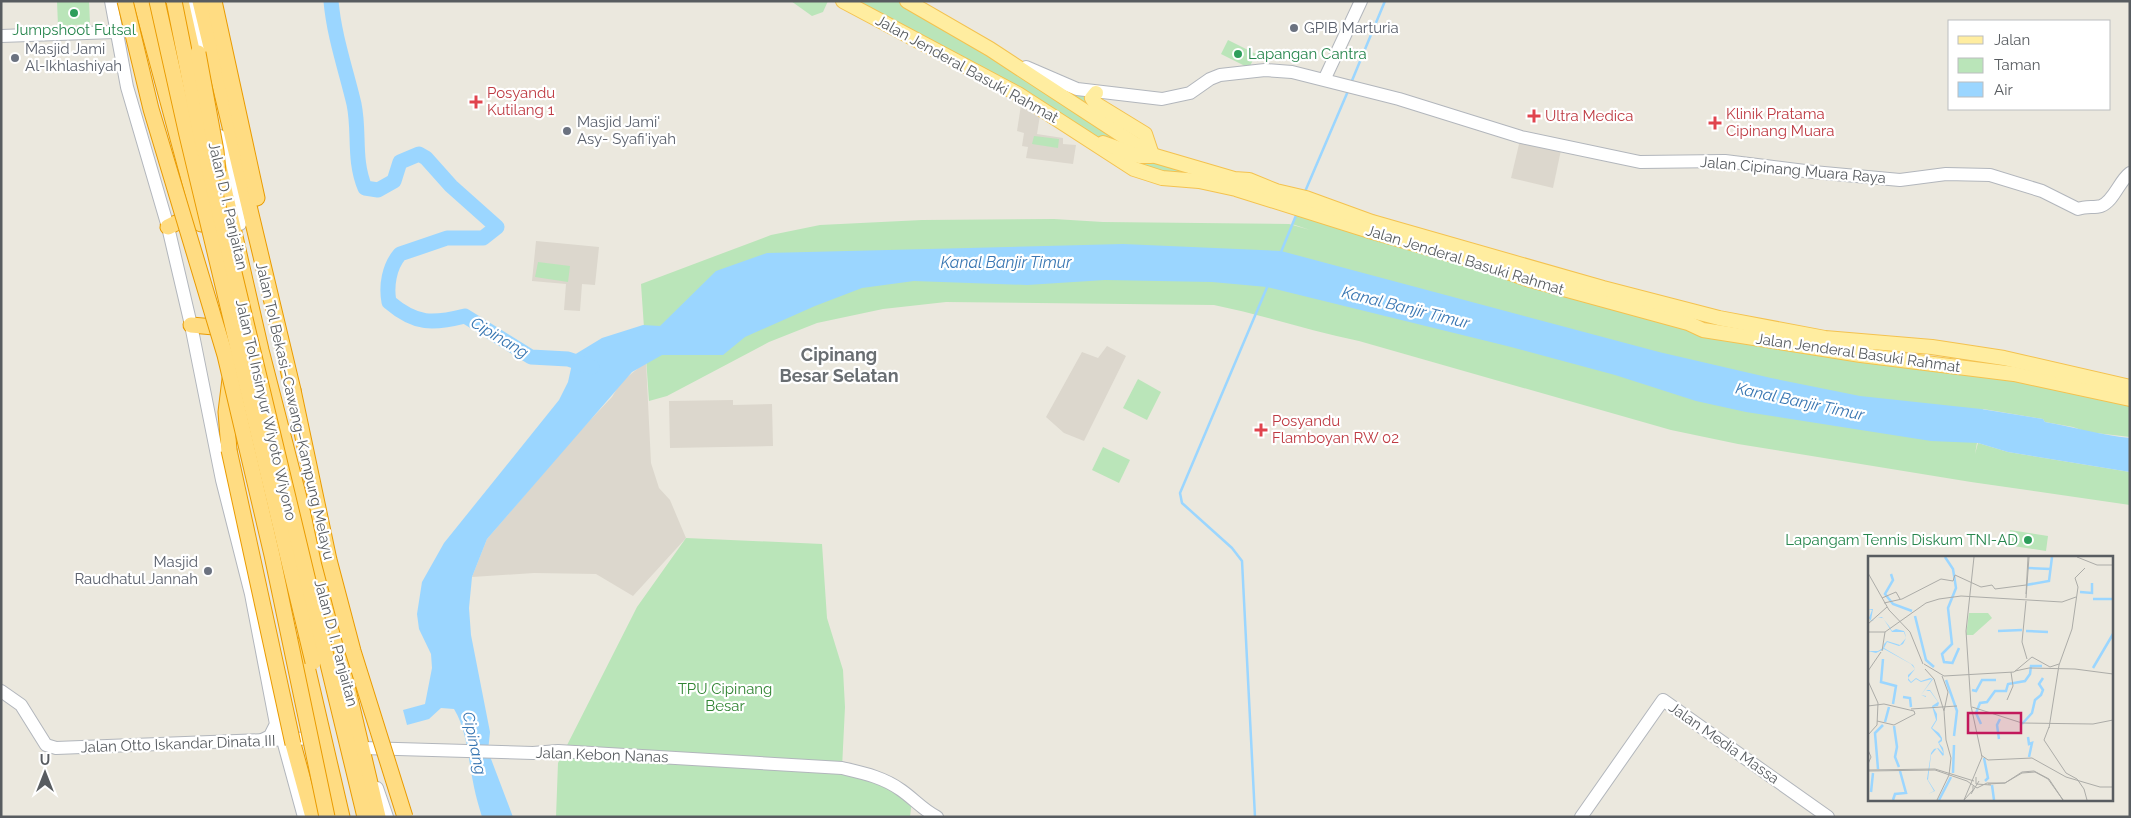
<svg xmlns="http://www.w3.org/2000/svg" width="2131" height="818" viewBox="0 0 2131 818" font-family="Raleway,sans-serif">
<rect width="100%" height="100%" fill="#ebe8de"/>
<g fill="#dcd7cd">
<path d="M1021 105 1040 115 1037 134 1063 138V144L1076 145 1073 164 1026 158 1028 147 1022 146 1024 133 1017 131Z"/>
<path d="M1520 140 1561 150 1553 188 1511 178Z"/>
<path d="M536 241 599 247 595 285 582 284 580 311 564 310 566 284 532 281Z"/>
<path d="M1107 346 1126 356 1084 441 1064 433 1046 417 1082 352 1098 358Z"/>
<path d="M646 362 651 463 659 488 670 500 686 538 633 596 596 574 534 573 472 577 487 539 577 434 612 397 621 382Z"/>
<path d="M733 400V405L772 404 773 446 670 448 669 401Z"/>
</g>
<g fill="#bae5b9">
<path d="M57 1H89L90 24 58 26Z"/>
<path d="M791 1H828L823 12 812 16Z"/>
<path d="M843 1H907L1063 91 1093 95 1152 155 1234 179 1162 178Z"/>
<path d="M1228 40 1256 54 1249 68 1221 54Z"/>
<path d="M1034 136 1059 139 1058 148 1032 144Z"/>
<path d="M1299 207 1688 323 2130 399V437L2087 432 2073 427 2045 422 2043 419 1983 409 1975 454 1978 443 2008 452 2130 472V505L1971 482 1738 444 1671 430 1359 341C1310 331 1263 315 1214 305L946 302 883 309 817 323 769 342 667 396 649 401 641 284 771 235 820 225 922 220 1054 219 1103 222 1289 224 1310 230 1292 224Z"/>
<path d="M538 262 570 266 568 282 535 277Z"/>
<path d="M1138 379 1161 392 1147 420 1123 408Z"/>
<path d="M1103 447 1130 460 1119 483 1092 470Z"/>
<path d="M2010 530 2048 536 2046 551 2007 545Z"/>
<path d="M686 538 822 544 827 618 843 670 845 707 842 768 912 800 910 817H556L558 763 637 607Z"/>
</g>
<path fill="#9bd6ff" d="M1123 244 1281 251 1659 352 1771 378 1860 396 1981 409 2043 419 2045 422C2074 427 2101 435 2130 438V472L2008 452 1978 443 1931 441 1746 412 1696 401 1615 375 1507 346 1267 287 1212 282 1105 280 1027 285 914 281 862 288 815 306 745 337 723 355H662L632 372 487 539 472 577 469 608 471 635 490 732 488 751 513 817H482C479 807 476 797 474 787 468 760 468 732 454 709L441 708 429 719 407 725 403 710 425 704 432 668 431 654 419 629 417 614 422 582 444 543 559 400 568 382 574 355 602 338 643 325 660 326 716 271 767 253Z"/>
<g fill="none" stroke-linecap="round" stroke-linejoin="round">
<g stroke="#9bd6ff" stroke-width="2.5">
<path d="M1351 83 1385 1"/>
<path d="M1304 194 1348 91"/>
<path d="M1281 252 1297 213"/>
<path d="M1255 817 1242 561 1232 548 1182 503 1180 493 1268 285"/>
</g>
<path stroke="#9bd6ff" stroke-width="15" d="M331 1C334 36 346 70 354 104 360 133 353 159 365 188L378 190 394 181 400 162 419 154 426 158 451 186 497 227 483 238H447L400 254C389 267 386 286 389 302 416 325 433 324 465 316L531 357 568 359 592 367"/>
<g stroke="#b2b6bc" stroke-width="14">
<g id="secondary">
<path d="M111 1 127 87 168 227 191 325 222 480 251 594 276 724 270 736 258 742"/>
<path d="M192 1 205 62"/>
<path d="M1 36 115 32"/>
<path d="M1026 67 1077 89 1162 99 1190 93 1210 79 1220 75 1265 70 1292 72 1399 99 1521 137 1640 162 1725 161 1813 172 1900 180 1946 174 1990 175 2042 191 2078 209C2086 206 2094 208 2101 206 2114 201 2119 181 2130 173"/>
<path d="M1325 78 1361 1"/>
<path d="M220 136 240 224"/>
<path d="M291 591V623"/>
<path d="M1 691 21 705 46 745 56 748 318 738"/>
<path d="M281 733 304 817"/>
<path d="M363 748 533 753 558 751 842 768C863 773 883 777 901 790 914 799 923 810 937 817"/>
<path d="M377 788 387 817"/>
<path d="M1581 817 1663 700 1828 817"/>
</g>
</g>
<g stroke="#f4c24f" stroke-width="16">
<g id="primary">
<path d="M843 1 1018 94 1134 169 1162 178 1199 181 1236 189 1373 232 1485 264 1527 279 1688 323 1703 330 1861 355 2014 374 2130 399"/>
<path d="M907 1 990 49 1152 155 1234 179 1249 180 1276 191 1306 198 1372 222 1603 288 1719 318 1825 338 1932 347 2004 358 2130 387"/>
<path d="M1096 93 1092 98 1096 104 1145 134 1152 155"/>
<path d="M1103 143 1139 156H1151"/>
</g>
</g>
<g stroke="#ea9b00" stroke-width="17">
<g id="highway">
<path d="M141 1 201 224"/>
<path d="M181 1 196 68"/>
<path d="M200 1 293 390"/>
<path d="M214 1 257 198"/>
<path d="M217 158 261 350 344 673 378 817"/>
<path d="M168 227 194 214"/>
<path d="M191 325 226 328"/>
<path d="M229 450 226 412 230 379"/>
<path d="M302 645 342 817"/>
<path d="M327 660 365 817"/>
<path d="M293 744 313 817"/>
</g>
</g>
<use href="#secondary" stroke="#fff" stroke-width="12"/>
<use href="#primary" stroke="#ffeda0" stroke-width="14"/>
<use href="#highway" stroke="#ffdc82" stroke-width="15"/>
<g stroke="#ea9b00" stroke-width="17" stroke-linecap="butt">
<g id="highway-bridge">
<path d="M125 1 151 109 225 355 272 555 327 817"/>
<path d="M157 1 187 135 313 662"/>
<path d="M174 1 200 131 327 660"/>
<path d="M198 53 216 151 218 172"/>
<path d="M293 390 329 560 353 651 405 817"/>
<path d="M229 450 293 744"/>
</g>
</g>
<use href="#highway-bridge" stroke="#ffdc82" stroke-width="15"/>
</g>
<g fill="#2e9e5b" stroke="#fff" stroke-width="2">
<circle cx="74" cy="13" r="5"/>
<circle cx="1238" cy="54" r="5"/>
<circle cx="2028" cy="540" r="5"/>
</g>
<g fill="#6b7280" stroke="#fff" stroke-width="2">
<circle cx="1294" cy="28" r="5"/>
<circle cx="15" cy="58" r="5"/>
<circle cx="567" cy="131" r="5"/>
<circle cx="208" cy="571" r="5"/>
</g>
<g fill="#e0444e" stroke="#fff" stroke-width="2">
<path d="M473.5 94.5h5v5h5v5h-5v5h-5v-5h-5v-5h5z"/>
<path d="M1531.5 108.5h5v5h5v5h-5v5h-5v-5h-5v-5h5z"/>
<path d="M1712.5 115.5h5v5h5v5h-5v5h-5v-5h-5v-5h5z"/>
<path d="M1258.5 422.5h5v5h5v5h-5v5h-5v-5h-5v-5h5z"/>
</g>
<g text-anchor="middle" stroke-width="4.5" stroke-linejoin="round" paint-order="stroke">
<g font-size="15" fill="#5b616d" stroke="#fff" text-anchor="start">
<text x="1304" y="33">GPIB Marturia</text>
<text x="25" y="54">Masjid Jami<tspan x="25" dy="17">Al-Ikhlashiyah</tspan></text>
<text x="577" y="127">Masjid Jami'<tspan x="577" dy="17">Asy- Syafi'iyah</tspan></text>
<text x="198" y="567" text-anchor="end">Masjid<tspan x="198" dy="17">Raudhatul Jannah</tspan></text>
</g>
<g font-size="15" fill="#27864d" stroke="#fff">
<text x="74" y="35">Jumpshoot Futsal</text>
<text x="1248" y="59" text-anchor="start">Lapangan Cantra</text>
<text x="2018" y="545" text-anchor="end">Lapangam Tennis Diskum TNI-AD</text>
</g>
<g font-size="15" fill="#585c60" stroke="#fff">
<text transform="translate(967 69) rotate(29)" y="5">Jalan Jenderal Basuki Rahmat</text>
<text transform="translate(1793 170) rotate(5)" y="5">Jalan Cipinang Muara Raya</text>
<text transform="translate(228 206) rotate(77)" y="5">Jalan D. I. Panjaitan</text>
<text transform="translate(1465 260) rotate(17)" y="5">Jalan Jenderal Basuki Rahmat</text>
<text transform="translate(1858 353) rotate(8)" y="5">Jalan Jenderal Basuki Rahmat</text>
<text transform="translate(266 410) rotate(77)" y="5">Jalan Tol Insinyur Wiyoto Wiyono</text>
<text transform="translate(295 411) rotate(77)" y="5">Jalan Tol Bekasi–Cawang–Kampung Melayu</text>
<text transform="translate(336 643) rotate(75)" y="5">Jalan D. I. Panjaitan</text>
<text transform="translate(1724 743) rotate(35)" y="5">Jalan Media Massa</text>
<text transform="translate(178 744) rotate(-2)" y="5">Jalan Otto Iskandar Dinata III</text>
<text transform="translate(602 755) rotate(2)" y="5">Jalan Kebon Nanas</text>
</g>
<g font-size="15" fill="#be3a42" stroke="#fff" text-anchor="start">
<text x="487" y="98">Posyandu<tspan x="487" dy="17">Kutilang 1</tspan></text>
<text x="1726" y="119">Klinik Pratama<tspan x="1726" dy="17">Cipinang Muara</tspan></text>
<text x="1545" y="121">Ultra Medica</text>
<text x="1272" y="426">Posyandu<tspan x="1272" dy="17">Flamboyan RW 02</tspan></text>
</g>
<g font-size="15" fill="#328534" stroke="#fff">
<text x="725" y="694">TPU Cipinang<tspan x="725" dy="17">Besar</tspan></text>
</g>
<g font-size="16" font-style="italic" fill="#3876b2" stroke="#fff">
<text x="1006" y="268">Kanal Banjir Timur</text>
<text transform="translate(1406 307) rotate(14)" y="6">Kanal Banjir Timur</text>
<text transform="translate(500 337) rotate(31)" y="6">Cipinang</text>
<text transform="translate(1800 401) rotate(12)" y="6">Kanal Banjir Timur</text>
<text transform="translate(475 743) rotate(78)" y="6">Cipinang</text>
</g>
<g font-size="18" font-weight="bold" fill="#696e72" stroke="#fff">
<text x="839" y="361">Cipinang<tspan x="839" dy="21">Besar Selatan</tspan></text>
</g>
</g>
<g transform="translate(1868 556)">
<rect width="245" height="245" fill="#ebe8de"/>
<path d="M101 57H120L124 62 105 79H98Z" fill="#bae5b9"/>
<path d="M0 53H5L3 64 6 65 10 62 14 61 21 70 24 75 28 73 36 75 37 77 38 82 35 88 31 90 19 86 16 92 45 109 47 113 40 122 43 126 48 122 53 125 62 122 65 123 53 139 58 140V135L60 134H62L71 147 70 150 65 151 69 158V164L64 172 71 177 74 182V185L71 187 75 192 76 198 75 200 74 199 69 192 63 199 60 224 67 235 60 238 62 244 60 238 66 235 59 223 63 197 66 193 70 192 76 198 70 186 73 183 63 172 68 164 64 150 70 146 62 135H58V141L53 139 64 123 53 126 48 123 43 127 40 124V119L47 113 43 108 16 93 8 97 0 95H10L15 92 16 88 19 85 32 89 38 82 36 76H24L15 62H10L6 65H3L1 62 4 54Z" fill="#9bd6ff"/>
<path fill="none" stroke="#9bd6ff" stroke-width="2.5" d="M77 1 85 13 88 32 80 52 84 88 74 98 76 106 85 107M160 12 183 13M23 18 25 24 17 38 25 48 44 55M158 29 181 25 184 1M212 36 224 37V27M225 43H245M47 60 58 104 66 111M130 75 154 74M158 75 180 76M15 103 13 126 28 130 25 148M84 108 91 92M225 112 245 78M78 124 89 155 86 180M104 134 108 135 114 124H128M35 141 42 142 43 151M17 166 21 151M113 168 108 157 112 147 119 146 127 135H138L140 128 157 125 162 118 163 110H174M154 168 164 157 167 144 173 139 175 134 171 128 175 122M26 170 29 191 27 201 31 211M160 181 161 188 164 187 161 201M131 183 129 169 132 163M116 202 120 222 117 225M10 213 7 177 15 169M85 217 86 189M124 229 126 244M3 236 5 217M25 244 27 238 38 237 32 215M71 244 83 221"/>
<path fill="none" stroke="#acaca8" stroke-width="1" d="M209 1 229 9H245M0 17 21 54 42 76 55 108M158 38 160 1M14 42 28 36 32 43M158 42 161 1M158 45 154 86 159 103M16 47 34 43 73 23 85 25 87 19 113 31 124 29 127 33 158 29M0 68 19 51M0 76H17L58 47 71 43 93 40 194 46 208 41M14 95 17 76M56 108 76 120 146 116 164 101 182 111 191 108M57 113 66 123 76 155 78 184 83 202 81 219 69 244M0 115 13 96M147 115 161 112 207 113 245 118M74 120 80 136 76 155M0 125 10 147M139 144 145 130 143 116M0 150 16 148 46 155 47 158 26 169 9 165M104 151 154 167 225 168 245 164M43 153 89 150M181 171 176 184 198 217 209 223 216 233 219 244M181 172 191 109 204 73 210 31 207 22 217 12M0 179 9 169 10 147M0 194 3 201 0 208M113 199 120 204 164 202 198 221 232 231H245M0 214 67 213 106 225M0 215 67 214 99 225 109 232 119 227H137L154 216 166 215 181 223 195 244M108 221V228L123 229M120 228 137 227 154 217 167 216 180 223 195 244M103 238 111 225M96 244 114 201 103 150 98 75 106 1M96 244 105 234V230"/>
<path fill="#c2185b" fill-opacity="0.15" stroke="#c2185b" stroke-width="2.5" d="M100 157H153V177H100Z"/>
<rect width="245" height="245" fill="none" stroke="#585c60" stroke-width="2.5"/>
</g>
<rect width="2131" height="818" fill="none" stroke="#585c60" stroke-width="5"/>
<rect x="1948" y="20" width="162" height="90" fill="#ffffff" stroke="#bcbebf"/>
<rect x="1958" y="36" width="25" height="8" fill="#ffeda0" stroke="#bcbebf"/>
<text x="1994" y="45" font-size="15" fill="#585c60">Jalan</text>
<rect x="1958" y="58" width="25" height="15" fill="#bae5b9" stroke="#bcbebf"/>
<text x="1994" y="70" font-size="15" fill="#585c60">Taman</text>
<rect x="1958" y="82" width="25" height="15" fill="#9bd6ff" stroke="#bcbebf"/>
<text x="1994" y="95" font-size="15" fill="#585c60">Air</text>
<g transform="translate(45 773)" stroke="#ffffff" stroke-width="4" paint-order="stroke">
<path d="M0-4L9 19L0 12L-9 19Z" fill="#585c60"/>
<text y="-8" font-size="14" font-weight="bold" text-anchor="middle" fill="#585c60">U</text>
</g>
</svg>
